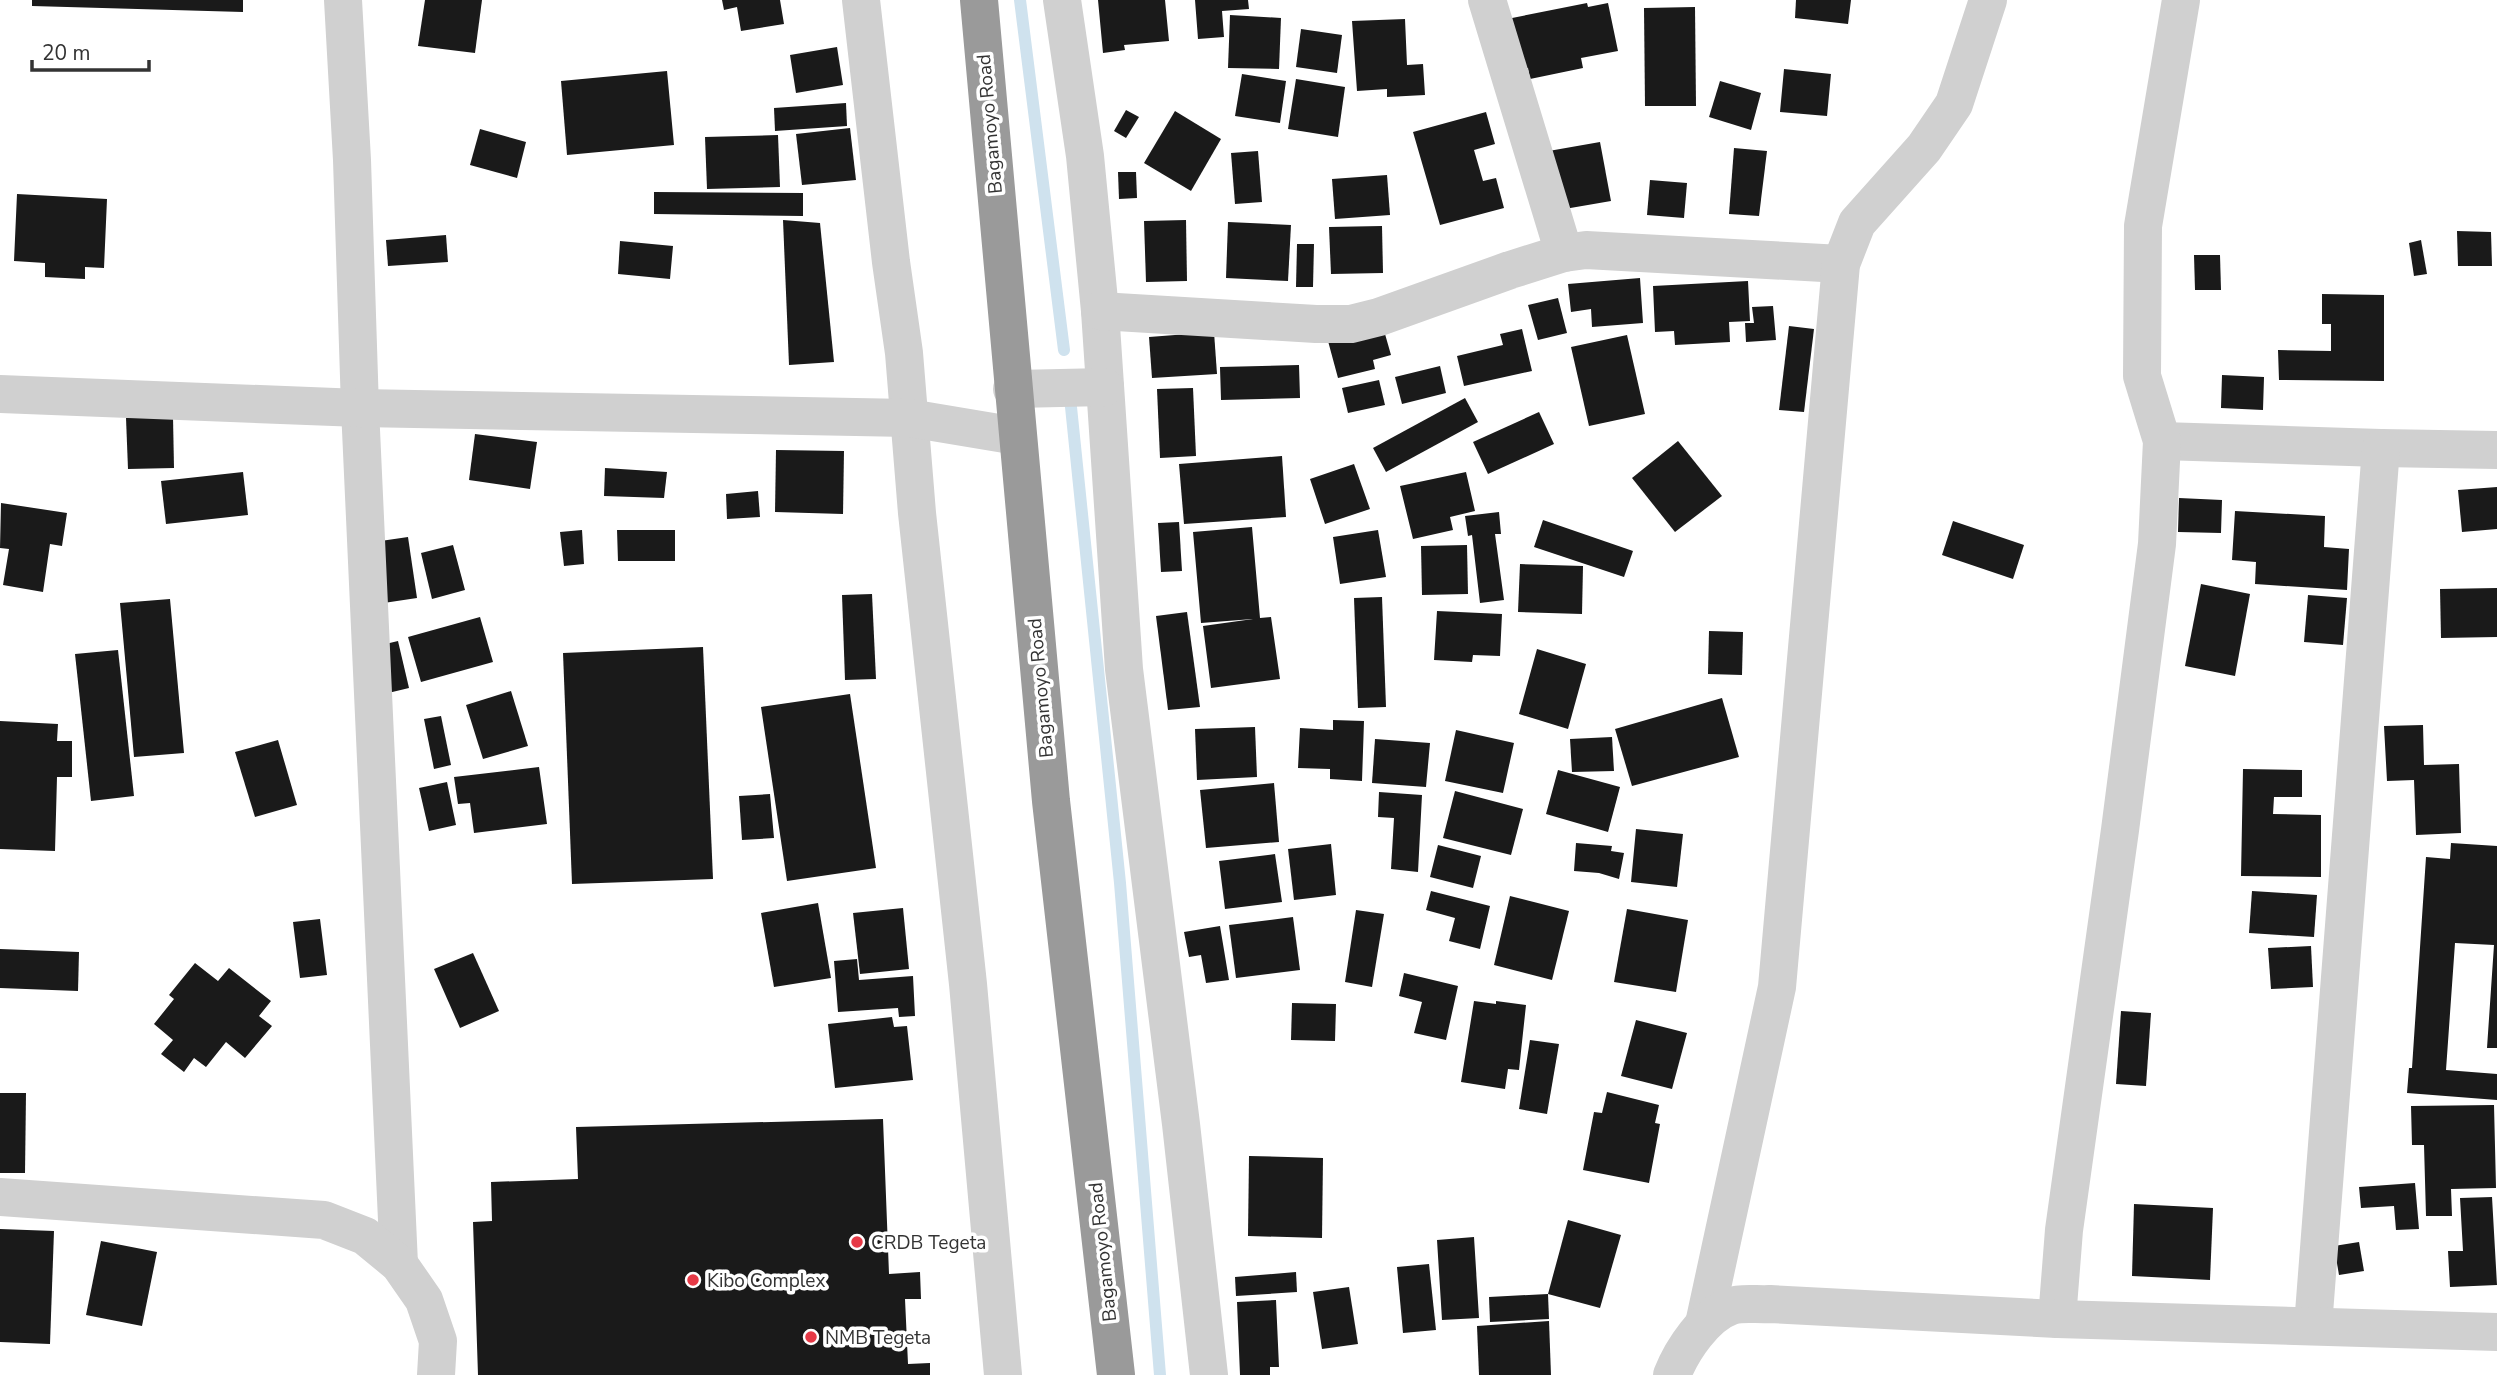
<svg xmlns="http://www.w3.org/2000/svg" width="2497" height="1375" viewBox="0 0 2497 1375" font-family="'Nunito Sans',sans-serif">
<rect width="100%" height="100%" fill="#fff"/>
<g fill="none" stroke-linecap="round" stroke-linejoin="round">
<g stroke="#cfe2ee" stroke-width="12">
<path d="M1020 0 1064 350"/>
<path d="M1071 407 1120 883 1160 1375"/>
</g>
</g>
<g fill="#1a1a1a">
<path d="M32 0H243V12L32 6Z"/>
<path d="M425 0H482L475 53 418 46Z"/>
<path d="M722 0H780L784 24 741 31 737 7 724 10Z"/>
<path d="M1098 0H1165L1169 41 1124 45 1125 50 1103 53Z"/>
<path d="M1195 0H1248L1249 9 1222 11 1224 37 1198 39Z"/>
<path d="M1796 0H1851L1848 24 1795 18Z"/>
<path d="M1587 3 1588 7 1608 3 1618 51 1581 58 1583 68 1530 79 1528 68 1518 70 1507 19Z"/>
<path d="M1695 7 1696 106H1645L1644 8Z"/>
<path d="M1230 15 1281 18 1279 69 1228 68Z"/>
<path d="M1405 19 1407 65 1423 64 1425 95 1387 97V89L1357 91 1352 21Z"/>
<path d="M1301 29 1342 35 1337 73 1296 67Z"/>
<path d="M837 47 843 85 796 93 790 55Z"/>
<path d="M1784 69 1831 74 1827 116 1780 112Z"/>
<path d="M667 71 674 145 567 155 561 81Z"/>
<path d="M1242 74 1286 81 1280 123 1235 116Z"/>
<path d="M1296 79 1345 87 1338 137 1288 129Z"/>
<path d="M1720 81 1761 93 1751 130 1709 117Z"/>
<path d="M846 103 847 126 775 131 774 108Z"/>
<path d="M1126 110 1139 117 1126 138 1114 131Z"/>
<path d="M1175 111 1221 139 1191 191 1144 163Z"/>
<path d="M1486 112 1495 144 1474 150 1483 181 1496 178 1504 208 1440 225 1413 132Z"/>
<path d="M850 128 856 180 802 185 796 134Z"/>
<path d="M480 129 526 142 517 178 470 165Z"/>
<path d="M778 135 780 187 707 189 705 137Z"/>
<path d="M1600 142 1611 201 1553 211 1543 152Z"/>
<path d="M1734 148 1767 151 1759 216 1729 214Z"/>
<path d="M1258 151 1262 202 1235 204 1231 153Z"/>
<path d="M1118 172H1136L1137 198 1119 199Z"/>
<path d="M1387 175 1390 215 1335 219 1332 179Z"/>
<path d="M1650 180 1687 183 1684 218 1647 215Z"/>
<path d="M654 192 803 193V216L654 214Z"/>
<path d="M17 194 107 199 104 268 85 267V279L45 277V263L14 261Z"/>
<path d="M783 220 820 223 834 362 789 365Z"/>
<path d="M1186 220 1187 281 1146 282 1144 221Z"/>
<path d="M1228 222 1291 225 1288 281 1226 278Z"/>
<path d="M1382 226 1383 273 1331 274 1329 227Z"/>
<path d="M2457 231 2491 232 2492 266H2458Z"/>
<path d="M446 235 448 262 388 266 386 240Z"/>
<path d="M2421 240 2427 274 2414 276 2409 243Z"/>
<path d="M620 241 673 246 670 279 618 274Z"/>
<path d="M1297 244H1314L1313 287H1296Z"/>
<path d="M2194 255H2220L2221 290H2195Z"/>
<path d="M1640 278 1643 323 1592 327 1591 309 1571 312 1568 284Z"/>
<path d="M1748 281 1750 321 1729 322 1730 342 1675 345 1674 331 1655 332 1653 286Z"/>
<path d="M2322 294 2384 295V381L2279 380 2278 350 2331 351V324H2322Z"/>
<path d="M1558 298 1567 333 1538 340 1528 305Z"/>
<path d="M1773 306 1776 340 1746 342 1745 323H1754L1752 307Z"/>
<path d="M1789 326 1814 329 1804 412 1779 410Z"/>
<path d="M1383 327 1391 355 1373 360 1375 369 1338 378 1328 341Z"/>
<path d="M1522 329 1532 371 1464 386 1457 356 1503 345 1500 334Z"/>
<path d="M1214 332 1217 374 1152 378 1149 337Z"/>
<path d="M1627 335 1645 414 1589 426 1571 347Z"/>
<path d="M1299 365 1300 398 1221 400 1220 367Z"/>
<path d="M1440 366 1446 393 1402 404 1395 377Z"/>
<path d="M2222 375 2264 377 2263 410 2221 408Z"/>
<path d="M1379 380 1385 405 1348 413 1342 388Z"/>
<path d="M1193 388 1196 456 1160 458 1157 389Z"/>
<path d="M1465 398 1478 422 1386 472 1373 448Z"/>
<path d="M1539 412 1554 444 1488 474 1473 442Z"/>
<path d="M173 417 174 468 128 469 126 418Z"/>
<path d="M475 434 537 442 530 489 469 480Z"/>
<path d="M1678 441 1722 496 1675 532 1632 478Z"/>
<path d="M776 450 844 451 843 514 775 512Z"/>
<path d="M1282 456 1286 517 1184 524 1179 464Z"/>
<path d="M1354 464 1370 509 1325 524 1310 479Z"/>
<path d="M605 468 667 472 664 498 604 496Z"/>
<path d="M243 472 248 515 166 524 161 481Z"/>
<path d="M1466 472 1475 511 1450 517 1453 530 1413 539 1400 486Z"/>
<path d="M2497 487V529L2462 532 2458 490Z"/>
<path d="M758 491 760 517 727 519 726 494Z"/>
<path d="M2179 498 2222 500 2221 533 2178 532Z"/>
<path d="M1 503 67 513 62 546 50 544 43 592 3 585 9 549 0 548Z"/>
<path d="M2235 511 2325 516 2324 547 2349 549 2347 590 2255 584 2256 562 2232 560Z"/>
<path d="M1499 512 1501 534H1495L1504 600 1480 603 1472 535 1468 536 1465 516Z"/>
<path d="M1543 520 1633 551 1624 577 1534 547Z"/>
<path d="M1953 521 2024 545 2013 579 1942 555Z"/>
<path d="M1179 522 1182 571 1161 572 1158 523Z"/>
<path d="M1252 527 1260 618 1271 617 1280 679 1211 688 1203 626 1253 619 1201 623 1193 532Z"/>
<path d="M582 530 584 564 564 566 560 532Z"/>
<path d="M617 530H675V561H618Z"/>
<path d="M1378 530 1386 577 1340 584 1333 537Z"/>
<path d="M408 537 417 598 377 604 367 543Z"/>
<path d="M453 545 465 590 432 599 421 553Z"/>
<path d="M1467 545 1468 594 1422 595 1421 546Z"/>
<path d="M1520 564 1583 566 1582 614 1518 612Z"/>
<path d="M2201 584 2250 594 2235 676 2185 666Z"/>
<path d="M2497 588V637L2441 638 2440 589Z"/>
<path d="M872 594 876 679 845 680 842 595Z"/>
<path d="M2308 595 2347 598 2343 645 2304 642Z"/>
<path d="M1382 597 1386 707 1358 708 1354 598Z"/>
<path d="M170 599 184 753 134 757 120 603Z"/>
<path d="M1437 611 1502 614 1500 656 1473 655 1472 662 1434 660Z"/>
<path d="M1187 612 1200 707 1168 710 1156 616Z"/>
<path d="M480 617 493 662 421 682 408 637Z"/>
<path d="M1709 631 1743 632 1742 675 1708 674Z"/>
<path d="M398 641 409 688 384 694 373 647Z"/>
<path d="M703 647 713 879 572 884 563 653Z"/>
<path d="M1537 649 1586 664 1568 729 1519 714Z"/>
<path d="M118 650 134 796 91 801 75 654Z"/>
<path d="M511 691 528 746 483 759 466 705Z"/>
<path d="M850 694 876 868 787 881 761 707Z"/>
<path d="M1722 698 1739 757 1632 786 1615 729Z"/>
<path d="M441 716 451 765 434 769 424 719Z"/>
<path d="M1333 720 1364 721 1362 781 1330 779V769L1298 768 1300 728 1333 730Z"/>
<path d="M0 721 58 724 57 741H72V777H57L55 851 0 849Z"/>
<path d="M2423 725 2424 765 2459 764 2461 833 2416 835 2414 780 2387 781 2384 726Z"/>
<path d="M1255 727 1257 777 1197 780 1195 729Z"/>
<path d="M1456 730 1514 743 1503 793 1445 781Z"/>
<path d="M1612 737 1614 771 1572 772 1570 739Z"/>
<path d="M1375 739 1430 743 1426 787 1372 783Z"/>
<path d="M278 740 297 805 255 817 235 752Z"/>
<path d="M539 767 547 824 474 833 470 803 458 804 454 777Z"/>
<path d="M2243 769 2302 770V797H2274L2273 814 2321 815V877L2241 876Z"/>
<path d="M1558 770 1620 787 1608 832 1546 814Z"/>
<path d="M447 782 456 825 429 831 419 788Z"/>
<path d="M1274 783 1279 842 1206 848 1200 790Z"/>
<path d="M1455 791 1523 809 1511 855 1443 838Z"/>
<path d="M1379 792 1422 795 1418 872 1391 869 1394 818 1378 817Z"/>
<path d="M770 794 774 838 742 840 739 796Z"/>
<path d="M1636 829 1683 834 1677 887 1631 882Z"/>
<path d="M1576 843 1612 846 1611 851 1624 853 1619 879 1599 873 1574 871Z"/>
<path d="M2451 843 2497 846V1048H2487L2494 945 2455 943 2446 1070 2497 1074V1100L2407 1093 2409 1068H2412L2426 857 2450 859Z"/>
<path d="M1331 844 1336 895 1294 900 1288 849Z"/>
<path d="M1438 845 1481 856 1473 888 1430 877Z"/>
<path d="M1275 854 1282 902 1225 909 1219 861Z"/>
<path d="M1431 891 1490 906 1480 949 1449 941 1455 918 1426 910Z"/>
<path d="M2252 891 2317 895 2314 937 2249 933Z"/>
<path d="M1510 896 1569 911 1552 980 1494 965Z"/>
<path d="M818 903 831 978 774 987 761 913Z"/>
<path d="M903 908 909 969 860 974 853 913Z"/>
<path d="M1627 909 1688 920 1676 992 1614 982Z"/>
<path d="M1356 910 1384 914 1372 987 1345 982Z"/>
<path d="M1293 917 1300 970 1236 978 1229 925Z"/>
<path d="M320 919 327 975 300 978 293 922Z"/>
<path d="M1220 926 1229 980 1206 983 1201 955 1189 957 1184 932Z"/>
<path d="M2311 946 2313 987 2271 989 2268 948Z"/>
<path d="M0 949 79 952 78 991 0 988Z"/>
<path d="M473 953 499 1011 460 1028 434 969Z"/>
<path d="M857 959 859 980 913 976 915 1016 899 1017 898 1008 838 1012 834 961Z"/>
<path d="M195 963 218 981 229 968 271 1001 259 1016 272 1026 245 1058 226 1042 206 1067 194 1058 184 1072 161 1054 173 1040 154 1024 174 999 169 995Z"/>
<path d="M1404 973 1458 986 1446 1040 1414 1033 1422 1002 1399 996Z"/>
<path d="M1474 1001 1496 1004V1001L1526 1005 1519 1070 1508 1069 1505 1089 1461 1082Z"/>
<path d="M1292 1003 1336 1004 1335 1041 1291 1040Z"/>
<path d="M2121 1011 2151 1013 2146 1086 2116 1084Z"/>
<path d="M892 1017 894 1027 907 1026 913 1080 835 1088 828 1024Z"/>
<path d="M1636 1020 1687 1033 1672 1089 1621 1076Z"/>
<path d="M1530 1040 1559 1044 1547 1114 1519 1109Z"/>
<path d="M1607 1092 1659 1105 1655 1123 1660 1124 1649 1183 1583 1170 1594 1112 1602 1113Z"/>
<path d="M0 1093H26L25 1173H0Z"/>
<path d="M2494 1105 2496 1188 2451 1189 2452 1216H2426L2424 1145H2412L2411 1106Z"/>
<path d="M883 1119 889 1274 920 1272 921 1299H905L908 1364 930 1363V1375H478L473 1222 492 1221 491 1182 578 1179 576 1127Z"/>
<path d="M1249 1156 1323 1158 1322 1238 1248 1236Z"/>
<path d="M2415 1183 2419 1229 2396 1230 2394 1206 2361 1208 2359 1187Z"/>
<path d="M2492 1197 2497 1285 2450 1287 2448 1251H2463L2460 1198Z"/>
<path d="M2134 1204 2213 1208 2210 1280 2132 1276Z"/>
<path d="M1568 1220 1621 1235 1600 1308 1548 1294Z"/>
<path d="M0 1229 54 1231 50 1344 0 1342Z"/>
<path d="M1474 1237 1479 1318 1442 1320 1437 1240Z"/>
<path d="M101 1241 157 1252 142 1326 86 1315Z"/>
<path d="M2359 1242 2364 1271 2339 1275 2334 1246Z"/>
<path d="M1429 1264 1436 1330 1403 1333 1397 1267Z"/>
<path d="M1296 1272 1297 1292 1236 1296 1235 1277Z"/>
<path d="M1349 1287 1358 1344 1322 1349 1313 1292Z"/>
<path d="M1548 1294 1549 1319 1490 1322 1489 1297Z"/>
<path d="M1276 1300 1279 1367H1270V1375H1240L1237 1302Z"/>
<path d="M1549 1321 1551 1375H1479L1477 1326Z"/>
</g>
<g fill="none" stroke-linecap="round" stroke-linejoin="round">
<g stroke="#d0d0d0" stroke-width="38">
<path d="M343 0 352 160 360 408 399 1264"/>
<path d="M861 0 891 262 904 353 917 513 968 984 1003 1375"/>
<path d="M1062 0 1085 156 1100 311 1124 669 1181 1124 1209 1375"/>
<path d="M1487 0 1564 253"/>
<path d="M1100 311 1316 324H1351L1379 317 1510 270 1564 253 1586 250 1841 264"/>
<path d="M1012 389 1105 387"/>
<path d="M0 394 360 408 909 418 1017 436"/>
<path d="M2162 441 2381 448 2497 450"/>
<path d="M0 1197 324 1220 365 1236 399 1264 424 1300 438 1341 436 1375"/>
<path d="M2057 1319 2064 1230 2120 830 2157 544 2162 441 2142 376 2143 226 2181 0"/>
<path d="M1704 1324 1777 987 1841 264 1857 223 1924 148 1954 104 1988 0"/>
<path d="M2313 1326 2381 448"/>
<path d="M1672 1375C1682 1350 1705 1315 1731 1306 1742 1302 1758 1305 1770 1304L2057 1319 2497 1332"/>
</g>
<path stroke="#9a9a9a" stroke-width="38" d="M979 0 1051 801 1116 1375"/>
</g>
<g fill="#e63946" stroke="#fff" stroke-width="2.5">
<circle cx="857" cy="1242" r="7"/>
<circle cx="693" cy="1280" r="7"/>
<circle cx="811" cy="1337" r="7"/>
</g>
<g text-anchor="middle" stroke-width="7" stroke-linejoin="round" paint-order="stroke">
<g font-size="19" fill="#333" stroke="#fff">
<text transform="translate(989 124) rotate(-95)" y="7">Bagamoyo Road</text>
<text transform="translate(1040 688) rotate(-95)" y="7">Bagamoyo Road</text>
<text transform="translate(1102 1252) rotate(-96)" y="7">Bagamoyo Road</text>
</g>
<g font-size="19" fill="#333" stroke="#fff" text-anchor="start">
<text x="871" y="1249">CRDB Tegeta</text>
<text x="707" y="1287">Kibo Complex</text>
<text x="825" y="1344">NMB Tegeta</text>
</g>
</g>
<path d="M32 60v10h117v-10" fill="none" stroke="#333333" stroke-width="3.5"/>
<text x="42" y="60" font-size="21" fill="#333333" stroke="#ffffff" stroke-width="5" paint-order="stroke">20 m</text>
</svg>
